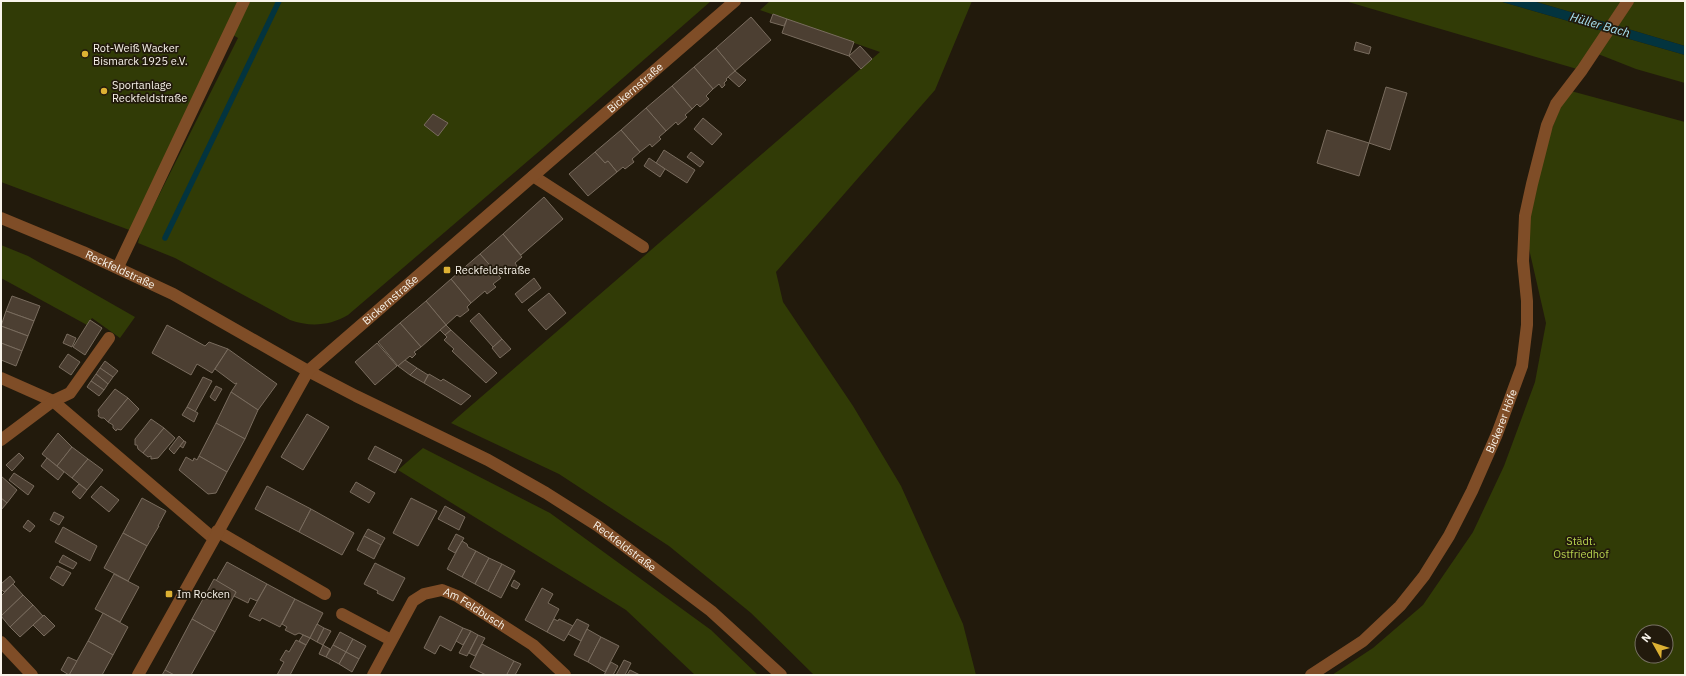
<svg xmlns="http://www.w3.org/2000/svg" width="1686" height="676" viewBox="0 0 1686 676" font-family="'IBM Plex Sans',sans-serif">
<rect width="100%" height="100%" fill="#221a0c"/>
<g fill="#313b06" fill-rule="evenodd">
<path d="M1 1H711L543 148 348 315C329 326 310 327 290 320L175 258 138 243 140 234 1 182ZM233 35 238 38 149 215Z"/>
<path d="M770 1H972L935 90 776 272 783 302 853 406 901 486 963 624 976 675H814L751 613 669 546 559 474 451 423 880 52 760 10Z"/>
<path d="M1345 1H1499L1603 31 1577 69Z"/>
<path d="M1533 1H1623L1608 23Z"/>
<path d="M1634 1H1685V46L1618 26Z"/>
<path d="M1612 34 1685 55V83L1636 69 1598 54Z"/>
<path d="M1571 91 1685 122V675H1332L1373 648 1423 605 1473 532 1504 466 1535 382 1546 323 1527 240 1530 207 1548 138 1561 106ZM1642 632H1666V656H1642Z"/>
<path d="M1 245 28 256 135 317 120 338 92 318 87 325 1 278Z"/>
<path d="M423 448 550 513 711 630 758 675H695L626 610 398 470Z"/>
</g>
<g fill="#03343f">
<path d="M1499 1H1533L1608 23 1603 31Z"/>
<path d="M1618 26 1685 46V55L1612 34Z"/>
</g>
<g fill="none" stroke-linecap="round" stroke-linejoin="round">
<path stroke="#03343f" stroke-width="5.5" d="M165 238 279 1"/>
</g>
<g fill="#4c3f32" stroke="#796c5e">
<path d="M773 14 787 19 784 26 770 22Z"/>
<path d="M751 17 771 40 735 71 716 48Z"/>
<path d="M787 19 854 42 849 56 782 33Z"/>
<path d="M1356 42 1371 47 1369 54 1354 50Z"/>
<path d="M860 46 872 59 861 69 849 56Z"/>
<path d="M716 48 735 71 726 79 727 80 724 83 725 85 722 88 719 84 713 89 694 67Z"/>
<path d="M694 67 713 89 706 96 709 99 700 107 697 104 692 109 672 86Z"/>
<path d="M735 71 746 80 739 87 728 77Z"/>
<path d="M672 86 692 109 685 115 687 117 678 125 676 122 666 131 646 108Z"/>
<path d="M1386 87 1407 93 1390 150 1369 143Z"/>
<path d="M646 108 666 131 659 137 661 139 652 147 650 144 640 152 621 130Z"/>
<path d="M433 114 448 123 438 136 424 125Z"/>
<path d="M703 118 722 134 712 145 694 129Z"/>
<path d="M621 130 640 152 632 159 634 162 625 169 623 167 617 172 608 161 605 163 595 152Z"/>
<path d="M1327 130 1369 143 1359 176 1317 163Z"/>
<path d="M664 150 695 170 687 183 656 163Z"/>
<path d="M595 152 605 163 608 161 617 172 588 196 569 174Z"/>
<path d="M691 152 704 162 700 167 687 157Z"/>
<path d="M649 158 665 169 660 177 644 166Z"/>
<path d="M544 197 563 219 521 255 503 234Z"/>
<path d="M503 234 522 257 515 263 517 266 508 274 506 271 499 276 480 254Z"/>
<path d="M480 254 501 278 493 284 496 287 487 294 485 291 471 303 451 279Z"/>
<path d="M534 278 541 288 522 303 515 294Z"/>
<path d="M451 279 471 303 467 307 469 310 460 317 457 315 446 325 426 301Z"/>
<path d="M549 293 566 313 546 330 528 310Z"/>
<path d="M12 296 40 306 34 321 6 311Z"/>
<path d="M426 301 446 325 421 347 400 323Z"/>
<path d="M6 311 34 321 28 336 1 326Z"/>
<path d="M479 313 502 339 493 347 470 321Z"/>
<path d="M90 320 102 328 85 355 73 347Z"/>
<path d="M400 323 421 347 414 352 416 354 412 358 410 356 398 366 378 342Z"/>
<path d="M167 325 205 346 209 342 228 349 212 373 197 364 191 375 152 353Z"/>
<path d="M446 325 451 330 445 335 440 330Z"/>
<path d="M1 326 28 336 22 351 1 343Z"/>
<path d="M451 330 497 373 486 383 452 351 454 349 444 340 447 337 445 335Z"/>
<path d="M67 334 76 338 72 347 63 343Z"/>
<path d="M502 339 511 349 500 358 492 348Z"/>
<path d="M1 343 22 351 16 366 1 360Z"/>
<path d="M377 343 397 366 375 385 355 362Z"/>
<path d="M228 349 277 384 258 410 231 392 237 383 235 384 215 369Z"/>
<path d="M68 354 80 362 71 375 59 367Z"/>
<path d="M405 360 417 368 410 375 398 366Z"/>
<path d="M105 361 118 371 113 377 100 368Z"/>
<path d="M100 368 113 377 108 384 96 374Z"/>
<path d="M417 368 428 375 424 383 410 375Z"/>
<path d="M96 374 108 384 104 390 91 381Z"/>
<path d="M429 374 441 381 443 379 471 396 461 405 424 383Z"/>
<path d="M203 377 212 381 195 412 187 407Z"/>
<path d="M91 381 104 390 99 396 87 387Z"/>
<path d="M216 386 222 389 215 401 210 397Z"/>
<path d="M115 389 128 398 108 422 104 418H101L98 416 99 414 98 410Z"/>
<path d="M231 392 258 410 245 439 216 423Z"/>
<path d="M128 398 139 409 121 430 117 429 116 431 113 428V425L108 422Z"/>
<path d="M187 407 198 413 194 422 182 415Z"/>
<path d="M307 414 329 427 303 470 281 457Z"/>
<path d="M151 419 164 428 143 453 138 449 137 445H135V439Z"/>
<path d="M216 423 245 439 227 472 199 456Z"/>
<path d="M164 428 175 438 158 458 151 459V456L148 457 143 453Z"/>
<path d="M58 433 72 447 57 466 42 454Z"/>
<path d="M179 436 184 441 174 454 169 449Z"/>
<path d="M184 441 186 442 183 448 180 446Z"/>
<path d="M375 446 402 460 395 473 368 459Z"/>
<path d="M72 447 88 459 72 478 57 466Z"/>
<path d="M19 453 24 458 12 471 6 465Z"/>
<path d="M199 456 227 472 216 493 208 494 179 470 186 457 193 461 194 458 197 460Z"/>
<path d="M47 458 64 472 58 480 41 466Z"/>
<path d="M88 459 103 470 87 490 72 478Z"/>
<path d="M14 473 34 486 28 495 9 480Z"/>
<path d="M1 476 17 490 7 503 1 498Z"/>
<path d="M356 482 375 493 369 503 350 492Z"/>
<path d="M79 484 87 490 80 499 72 492Z"/>
<path d="M101 486 119 500 109 512 91 497Z"/>
<path d="M267 486 311 509 299 532 255 509Z"/>
<path d="M1 498 7 503 1 510Z"/>
<path d="M142 498 166 511 158 526H159L147 546 123 533Z"/>
<path d="M411 498 437 511 418 546 393 533Z"/>
<path d="M445 506 465 517 459 530 438 519Z"/>
<path d="M311 509 354 533 342 555 299 532Z"/>
<path d="M54 512 64 517 59 525 50 520Z"/>
<path d="M28 520 35 526 30 532 23 527Z"/>
<path d="M63 527 97 546 90 561 55 542Z"/>
<path d="M368 529 385 538 381 545 364 536Z"/>
<path d="M123 533 147 546 128 581 104 568Z"/>
<path d="M456 534 464 538 455 553 448 549Z"/>
<path d="M364 536 381 545 374 559 357 550Z"/>
<path d="M462 541 467 544 468 547 476 551 462 577 447 569Z"/>
<path d="M476 551 489 558 475 584 462 577Z"/>
<path d="M63 555 77 563 73 569 59 562Z"/>
<path d="M489 558 502 564 488 591 475 584Z"/>
<path d="M227 562 267 584 257 601 250 598 248 603 234 596 236 592 216 581Z"/>
<path d="M375 563 405 578 393 601 377 593 378 591 364 584Z"/>
<path d="M502 564 515 571 501 598 488 591Z"/>
<path d="M57 566 71 573 63 586 50 578Z"/>
<path d="M114 574 139 587 120 622 95 609Z"/>
<path d="M10 576 15 582 4 592 1 589V584Z"/>
<path d="M214 579 236 592 215 632 192 619Z"/>
<path d="M514 580 520 584 517 589 511 586Z"/>
<path d="M13 584 23 595 1 616V596Z"/>
<path d="M267 584 295 599 280 627 262 618 260 621 249 616Z"/>
<path d="M542 588 553 594 548 603 559 609 547 632 525 620Z"/>
<path d="M23 595 33 605 10 627 1 616Z"/>
<path d="M295 599 323 613 310 638 299 633 295 635 285 630 287 627 282 624Z"/>
<path d="M33 605 43 616 20 637 10 627Z"/>
<path d="M103 613 128 627 113 655 88 641Z"/>
<path d="M44 615 55 626 44 636 33 625Z"/>
<path d="M440 616 463 628 451 651 440 645 435 654 424 648Z"/>
<path d="M192 619 215 632 191 675H174L165 670Z"/>
<path d="M554 619 558 621 559 619 573 626 564 641 547 632Z"/>
<path d="M577 619 589 625 581 641 568 634Z"/>
<path d="M317 624 324 628 317 642 310 638Z"/>
<path d="M324 628 331 631 323 645 317 642Z"/>
<path d="M463 628 471 631 463 645 456 641Z"/>
<path d="M587 629 601 637 588 662 574 655Z"/>
<path d="M471 631 478 635 467 656 459 653Z"/>
<path d="M340 632 353 639 346 652 333 645Z"/>
<path d="M303 635 310 638 306 645 299 641Z"/>
<path d="M478 635 485 638 475 656 469 653Z"/>
<path d="M601 637 619 646 605 672 588 662Z"/>
<path d="M353 639 366 646 359 659 346 652Z"/>
<path d="M296 640 306 645 290 675H277L284 662 280 660 286 650 289 652Z"/>
<path d="M88 641 113 655 102 675H69Z"/>
<path d="M482 644 514 661 507 675H486L470 667Z"/>
<path d="M323 645 330 649 326 657 319 654Z"/>
<path d="M333 645 346 652 339 664 326 657Z"/>
<path d="M346 652 359 659 352 672 339 664Z"/>
<path d="M68 657 77 661 69 675 61 670Z"/>
<path d="M624 660 631 663 625 675H616Z"/>
<path d="M514 661 521 664 515 675H510L507 674Z"/>
<path d="M611 662 618 666 613 675H604Z"/>
<path d="M165 670 174 675H162Z"/>
<path d="M630 670 640 675H627Z"/>
</g>
<g fill="none" stroke-linecap="round" stroke-linejoin="round">
<g stroke="#7f4d27" stroke-width="12">
<path d="M533 176 643 247"/>
<path id="s1" d="M1 218 83 252 173 294 308 371 356 396 488 460 546 493 598 526 711 611 781 675"/>
<path d="M118 267 244 1"/>
<path d="M1 378 53 401 213 538"/>
<path d="M1 440 53 401 70 393 109 338"/>
<path d="M217 531 325 594"/>
<path d="M342 614 391 640"/>
<path d="M1 642 32 675"/>
<path id="s2" d="M138 675 308 371 735 1"/>
<path id="s3" d="M373 675 413 601 424 594 442 590 457 596 533 645 565 675"/>
<path id="s4" d="M1311 675 1363 641 1400 606 1424 576 1449 536 1472 491 1497 434 1522 366 1527 325V301L1523 261 1525 216 1532 184 1547 125 1556 104 1582 70 1628 1"/>
</g>
</g>
<g fill="#ddb133" stroke="#221a0c" stroke-width="1.5">
<circle cx="85" cy="54" r="4"/>
<circle cx="104" cy="91" r="4"/>
<rect x="443" y="266" width="8" height="8" rx="2"/>
<rect x="165" y="590" width="8" height="8" rx="2"/>
</g>
<g text-anchor="middle" stroke-width="3.5" stroke-linejoin="round" paint-order="stroke">
<g font-size="11" fill="#f8f3ea" stroke="#221a0c" text-anchor="start">
<text x="93" y="52">Rot-Weiß Wacker<tspan x="93" dy="13">Bismarck 1925 e.V.</tspan></text>
<text x="112" y="89">Sportanlage<tspan x="112" dy="13">Reckfeldstraße</tspan></text>
<text x="455" y="274">Reckfeldstraße</text>
<text x="177" y="598">Im Rocken</text>
</g>
<g font-size="11" fill="#f8f3ea" stroke="#221a0c">
<text dy="4" stroke="none"><textPath href="#s2" startOffset="781">Bickernstraße</textPath></text>
<text dy="4" stroke="none"><textPath href="#s1" startOffset="130">Reckfeldstraße</textPath></text>
<text dy="4" stroke="none"><textPath href="#s2" startOffset="457">Bickernstraße</textPath></text>
<text dy="4" stroke="none"><textPath href="#s4" startOffset="325">Bickerer Höfe</textPath></text>
<text dy="4" stroke="none"><textPath href="#s1" startOffset="706">Reckfeldstraße</textPath></text>
<text dy="4" stroke="none"><textPath href="#s3" startOffset="153">Am Feldbusch</textPath></text>
</g>
<g font-size="11" fill="#b7d24e" stroke="#221a0c">
<text x="1581" y="545">Städt.<tspan x="1581" dy="13">Ostfriedhof</tspan></text>
</g>
<g font-size="12" font-style="italic" fill="#a9e4f4" stroke="#221a0c">
<text transform="translate(1600 25) rotate(16)" y="4">Hüller Bach</text>
</g>
</g>
<rect width="1686" height="676" fill="none" stroke="#f8f3ea" stroke-width="4"/>
<g transform="translate(1654 644) rotate(309)"><circle r="19" fill="#221a0c" stroke="#787165"/>
<path d="M0-3L7 15L0 10L-7 15Z" fill="#ddb133"/>
<text y="-6" font-size="11" font-weight="bold" text-anchor="middle" fill="#f8f3ea">N</text>
</g>
</svg>
